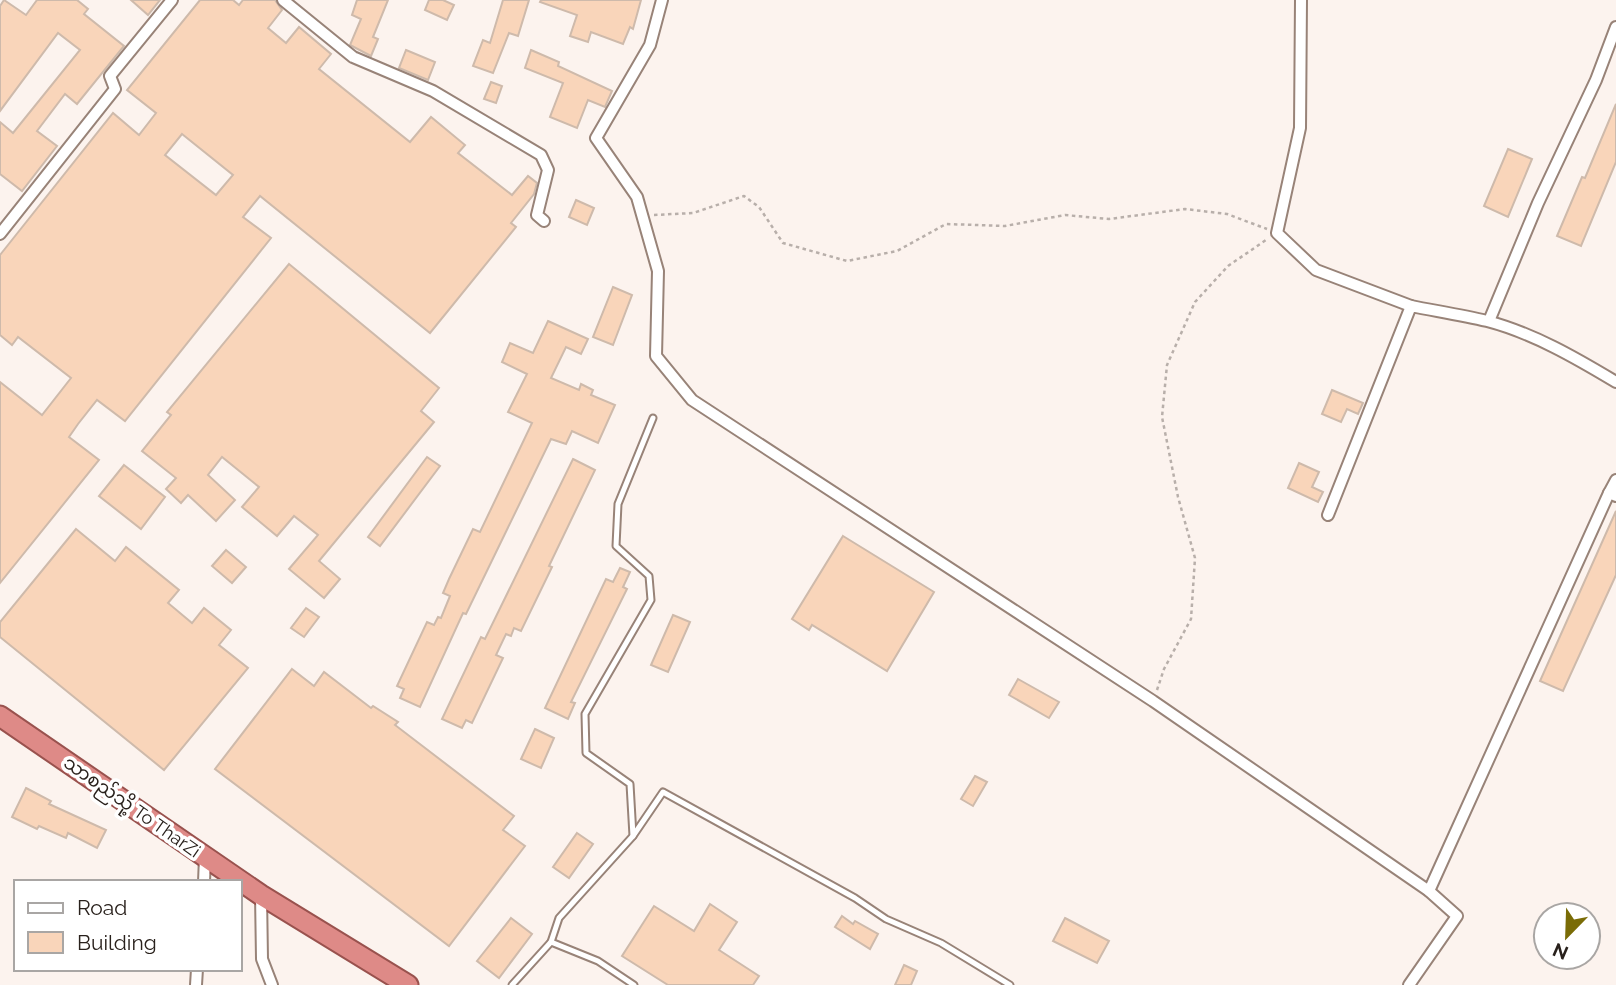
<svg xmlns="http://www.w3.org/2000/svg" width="1616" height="985" viewBox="0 0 1616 985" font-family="Raleway,'Noto Sans Myanmar',sans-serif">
<rect width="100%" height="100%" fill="#fcf3ee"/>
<g fill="#f9d5ba" stroke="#cebaab" stroke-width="2" fill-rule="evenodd">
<path d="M4 0 26 15 37 0H77L88 9 84 14 124 46 77 104 65 94 37 131 57 146 22 191 0 174V122L13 133 80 50 58 33 0 111V6Z"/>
<path d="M131 0H160L148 15Z"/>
<path d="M200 0H233L239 5 243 0H275L282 10 268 28 286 43 299 27 331 54 319 69 410 142 431 117 465 145 458 153 512 195 528 176 537 183 534 194 511 223 516 227 430 333 260 196 243 217 271 238 125 421 97 400 78 424 69 437 99 460 0 583V382L42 415 71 378 18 337 12 345 0 335V255L113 113 139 135 156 113 127 90ZM182 134 233 175 216 195 165 155Z"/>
<path d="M357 0H388L373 37 378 39 371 56 350 45 361 19 352 15Z"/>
<path d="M429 0H443L454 5 447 20 425 10Z"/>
<path d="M503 0H529L518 36 509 33 493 73 473 66 483 40 490 43Z"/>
<path d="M541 0H641L633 29 630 27 623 44 591 32 588 42 570 36 577 15 540 2Z"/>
<path d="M406 50 435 62 428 80 399 68Z"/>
<path d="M531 50 559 62 558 66 612 91 605 107 588 100 577 128 550 117 563 83 525 68Z"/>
<path d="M491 82 502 86 496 103 484 99Z"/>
<path d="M1616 104V162L1581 246 1557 236 1582 177 1585 178Z"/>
<path d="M1508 149 1532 159 1508 217 1484 206Z"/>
<path d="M576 200 594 208 587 225 569 217Z"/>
<path d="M289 264 439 388 421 411 434 422 319 561 340 579 324 598 289 569 318 535 294 516 277 536 242 507 259 487 222 457 208 475 235 500 216 521 188 495 181 503 166 489 176 478 142 451 171 415 167 412Z"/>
<path d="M613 287 632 295 613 345 593 337Z"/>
<path d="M548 321 588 339 581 354 566 347 551 378 579 390 581 384 593 390 591 395 615 405 598 443 572 431 566 444 551 439 466 614 463 613 420 707 400 698 404 689 397 686 427 622 434 625 438 617 441 618 450 596 443 593 449 579 473 529 480 532 532 423 508 412 527 374 502 362 510 343 533 353Z"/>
<path d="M1332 390 1363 403 1358 414 1347 409 1341 422 1322 414Z"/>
<path d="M427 457 440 466 380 546 368 537Z"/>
<path d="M573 459 595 470 549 566 552 567 521 631 514 628 511 636 506 634 496 655 503 658 472 723 466 720 462 728 442 719 481 637 485 639Z"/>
<path d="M1299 463 1319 472 1312 487 1323 492 1318 502 1288 488Z"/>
<path d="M124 465 165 497 141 529 99 496Z"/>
<path d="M1616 511V575L1563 691 1540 681Z"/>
<path d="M76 529 115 561 126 547 179 590 168 603 192 623 204 608 231 630 219 645 248 668 164 770 0 637V622Z"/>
<path d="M843 536 934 592 887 671 812 625 809 630 792 619Z"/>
<path d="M226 550 246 567 232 583 212 566Z"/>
<path d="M620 568 630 572 623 587 627 589 571 702 575 703 568 719 545 708 606 579 613 582Z"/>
<path d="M306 608 319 617 304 637 291 628Z"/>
<path d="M673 615 690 622 668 672 651 665Z"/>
<path d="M292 669 314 686 324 672 371 708 373 706 398 722 395 725 514 816 503 830 525 846 449 946 215 769Z"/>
<path d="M1018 679 1059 702 1049 718 1009 695Z"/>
<path d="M535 729 554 738 541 768 521 759Z"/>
<path d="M975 776 987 782 973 806 961 799Z"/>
<path d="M26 788 51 801 49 804 106 830 97 848 68 833 66 838 39 826 37 829 12 817Z"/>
<path d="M577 833 593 844 569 878 553 867Z"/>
<path d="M710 904 737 922 719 950 759 976 753 985H668L622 956 654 906 694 931Z"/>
<path d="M842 916 853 924 855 921 878 934 870 949 835 927Z"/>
<path d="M511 918 532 934 499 978 477 961Z"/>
<path d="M1065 918 1109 941 1097 963 1053 941Z"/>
<path d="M904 965 917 971 911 985H895Z"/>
</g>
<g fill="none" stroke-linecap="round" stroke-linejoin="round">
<g stroke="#988378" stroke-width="9">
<g id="service">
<path d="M633 836 663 792 855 898 886 919 941 943 1010 985"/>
<path d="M551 942 559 918 633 836 630 784 586 753 585 714 651 600 649 576 616 546 618 504 653 418"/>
<path d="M512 985 551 942 598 961 634 985"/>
</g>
</g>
<g stroke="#988378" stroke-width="14">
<g id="minor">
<path d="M283 0 353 57 433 91 541 155 548 170 537 215 544 221"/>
<path d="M662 0 650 45 596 138 637 197 658 271 656 356 692 400 1153 701 1429 891"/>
<path d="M1301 0 1300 128 1277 233 1316 270 1411 306"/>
<path d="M0 234 115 89 110 76 172 0"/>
<path d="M1489 321 1538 203 1596 80 1616 27"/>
<path d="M1616 480 1609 493 1616 496"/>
<path d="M1328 515 1411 306C1436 311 1462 315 1487 321 1533 333 1576 358 1616 382"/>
<path d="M204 882 205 857"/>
<path d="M261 895 262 959 272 985"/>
<path d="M196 985 197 969"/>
<path d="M1409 985 1457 916 1429 891 1609 493"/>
</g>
</g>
<g stroke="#99524e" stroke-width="23">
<path id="trunk" d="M0 716 261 895 408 985"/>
</g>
<g stroke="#b8afaa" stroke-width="2.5" stroke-dasharray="3.5 3.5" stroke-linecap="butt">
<path d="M654 215 693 213 744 196 759 207 783 243 847 261 897 251 946 224 1005 226 1065 215 1109 219 1185 209 1227 214 1267 229"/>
<path d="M1157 690 1164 669 1191 619 1195 558 1178 497 1162 417 1167 365 1195 302 1228 266 1266 240"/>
</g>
<use href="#service" stroke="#fff" stroke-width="5"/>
<use href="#minor" stroke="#fff" stroke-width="10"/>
<use href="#trunk" stroke="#de8a87" stroke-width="19"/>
</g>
<g text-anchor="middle" stroke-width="7" stroke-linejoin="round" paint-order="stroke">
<g font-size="18" fill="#29211c" stroke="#fff">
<text transform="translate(132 807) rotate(35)" y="6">သာစည်သို့ To TharZi</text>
</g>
</g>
<rect x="14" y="880" width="228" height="91" fill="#ffffff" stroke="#a9a6a4" stroke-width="2"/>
<rect x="28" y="903" width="35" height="10" fill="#ffffff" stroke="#a9a6a4" stroke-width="2"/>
<text x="77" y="915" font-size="21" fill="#29211c">Road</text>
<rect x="28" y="932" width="35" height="21" fill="#f9d5ba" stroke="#a9a6a4" stroke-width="2"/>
<text x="77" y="950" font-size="21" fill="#29211c">Building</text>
<g transform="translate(1567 936) rotate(203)"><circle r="33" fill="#ffffff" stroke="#a9a6a4" stroke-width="2"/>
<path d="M0-5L12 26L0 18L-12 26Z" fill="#7a6c06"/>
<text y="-10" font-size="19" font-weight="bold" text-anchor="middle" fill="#29211c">N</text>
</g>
</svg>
